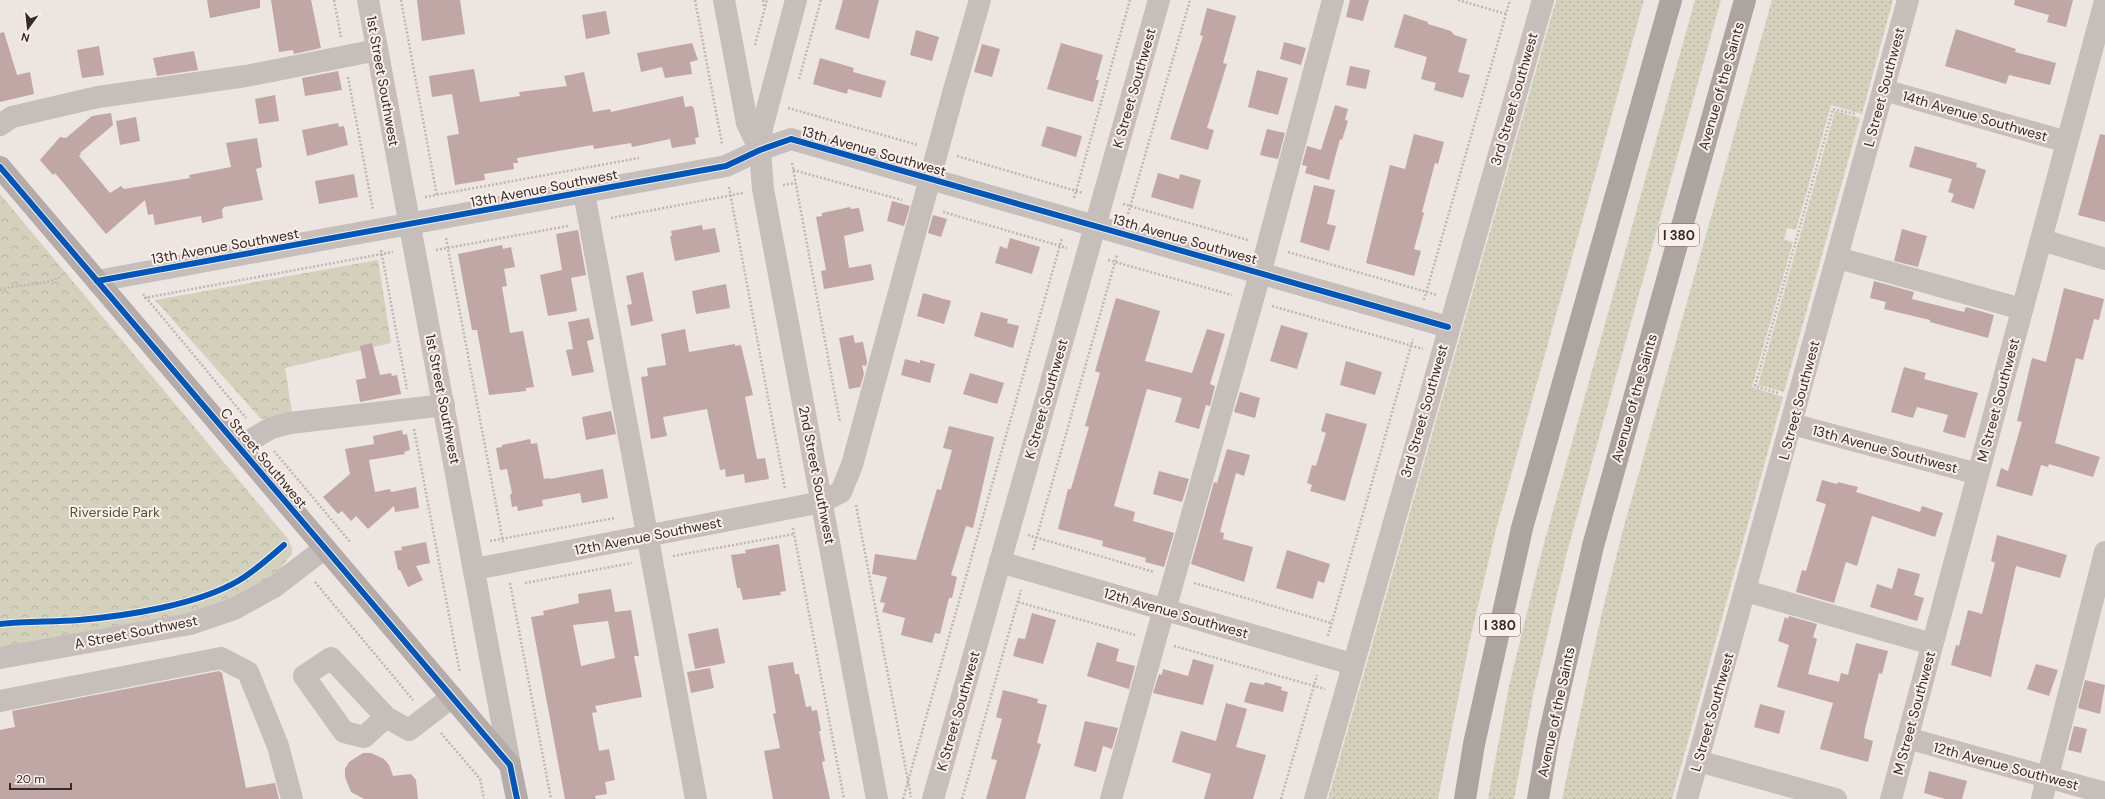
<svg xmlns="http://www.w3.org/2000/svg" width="2105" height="799" viewBox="0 0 2105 799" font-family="'DM Sans',sans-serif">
<defs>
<pattern id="grass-dots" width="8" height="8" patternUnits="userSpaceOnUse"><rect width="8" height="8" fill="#d3d1bc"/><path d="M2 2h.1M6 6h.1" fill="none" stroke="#b6b4a2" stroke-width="1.8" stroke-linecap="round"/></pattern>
<pattern id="park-crowns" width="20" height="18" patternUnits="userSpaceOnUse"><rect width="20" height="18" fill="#d3d1bc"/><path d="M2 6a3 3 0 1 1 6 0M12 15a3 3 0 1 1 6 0" fill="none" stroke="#b6b4a2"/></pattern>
</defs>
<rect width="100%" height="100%" fill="#ede5e2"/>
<g fill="url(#grass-dots)">
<path d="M1556 0H1644L1497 526 1470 639 1438 799H1328Z"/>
<path d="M1695 0H1721L1567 552 1534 691 1514 799H1488L1509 686 1543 547Z"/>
<path d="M1772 0H1893L1862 114 1831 105 1796 230 1787 228 1784 240 1793 242 1752 387 1783 397 1672 799H1562L1602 612 1624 526Z"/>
<path d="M1835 111 1860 118 1784 392 1758 385Z"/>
</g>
<g fill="url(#park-crowns)">
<path d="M0 194 288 539 292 548V554L279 570 261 583 207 611 0 651Z"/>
<path d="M378 260 391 343 285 368 292 412 261 419 155 300Z"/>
</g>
<g fill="#c0a6a4" fill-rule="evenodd">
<path d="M207 0H260V8L210 18Z"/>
<path d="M271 0H311L321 48 294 54 293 50 279 52Z"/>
<path d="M417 0H460L465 34 422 41Z"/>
<path d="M843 0H879L869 39 835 29Z"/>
<path d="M1350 0H1369L1363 21 1346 17Z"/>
<path d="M2015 0H2073L2066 27 2047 22 2049 15 2014 5Z"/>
<path d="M1207 8 1236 16 1223 63 1227 64 1207 128 1214 130 1208 150 1170 139 1203 36 1200 35Z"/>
<path d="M606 11 610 34 586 39 582 15Z"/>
<path d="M1404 14 1428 22V24L1451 31 1454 35 1467 39 1458 72 1470 75 1463 98 1434 90 1436 83 1421 79 1427 57 1394 47Z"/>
<path d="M1956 29 2016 49 2015 52 2056 63 2050 85 2009 75 2006 84 1945 66Z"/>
<path d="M916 30 939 37 932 61 910 55Z"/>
<path d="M4 32 17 75 30 72 34 94 0 102V33Z"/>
<path d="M1284 42 1306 48 1301 65 1280 59Z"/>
<path d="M692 43 698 60 690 62 692 74 665 78 662 67 641 72 637 53Z"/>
<path d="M1061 43 1103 55 1096 80H1099L1093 102 1047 89Z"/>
<path d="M982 44 1000 49 992 77 974 72Z"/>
<path d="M99 46 104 75 82 78 77 50Z"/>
<path d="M194 51 198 70 157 76 153 58Z"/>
<path d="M820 58 854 68 853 72 886 81 881 98 848 89 847 94 813 84Z"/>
<path d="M1350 66 1370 70 1366 89 1346 85Z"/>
<path d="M474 69 480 102 520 96 519 92 567 86 564 76 584 72 593 112 610 109 611 112 683 96 685 107 692 106 694 109 699 137 695 138 696 144 672 148 670 139 632 147 631 143 594 149 593 145 517 158 518 163H513L514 169 484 174 485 180 455 185 447 136 459 134 452 94 432 97 429 76Z"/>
<path d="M1257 70 1288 78 1278 115 1248 107Z"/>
<path d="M338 71 342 90 305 96 302 78Z"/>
<path d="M275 95 279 121 259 124 255 99Z"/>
<path d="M1335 105 1348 109 1345 120 1348 121 1342 140 1340 139 1329 180 1305 173 1307 166 1302 165 1307 146 1321 150Z"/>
<path d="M111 113 113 125 80 153 81 154 79 156 110 193 121 186 124 189 190 178 189 175 231 167 226 143 257 138 262 167 256 169 263 200 224 207 222 210 223 218 202 223 201 216 155 225 153 214 148 215 145 200 106 234 55 173 53 175 40 160 60 137 66 138 92 116Z"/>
<path d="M136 117 140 141 120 145 116 121Z"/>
<path d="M338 123 339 127 344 126 348 145 307 156 302 130Z"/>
<path d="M1047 126 1082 136 1076 157 1041 146Z"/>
<path d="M1267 129 1285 133 1278 159 1260 155Z"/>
<path d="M1414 134 1444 142 1438 164 1435 163 1422 212 1424 213 1414 249 1421 251 1414 276 1366 263 1390 165 1405 169Z"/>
<path d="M2100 134 2105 135V222L2078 215Z"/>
<path d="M1915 146 1977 163 1976 167 1986 170 1974 209 1951 202 1954 194 1948 192 1952 179 1909 167Z"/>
<path d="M1158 173 1179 179 1180 174 1201 180 1193 209 1151 197Z"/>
<path d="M354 174 358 197 319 204 315 181Z"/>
<path d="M1314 185 1335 190 1327 224 1336 226 1329 251 1300 242Z"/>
<path d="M892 201 910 206 904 226 887 221Z"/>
<path d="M850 207 851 209 859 208 864 231 844 236 849 268 871 264 874 280 824 289 821 271 826 270 816 217 822 216V213Z"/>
<path d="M933 215 947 219 941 237 928 233Z"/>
<path d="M702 225 703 230 715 228 720 252 675 261 670 236H672L671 231Z"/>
<path d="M1902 229 1927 236 1918 267 1894 261Z"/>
<path d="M578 230 586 275 571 278 577 311 548 316 540 275 562 270 556 234Z"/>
<path d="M1010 238 1040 247 1032 274 995 263 1000 246 1007 249Z"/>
<path d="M502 245 503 249 511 247 515 267 504 269 507 286 502 287 510 333 523 331 534 387 526 388V391L489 395 477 330H472L458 254Z"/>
<path d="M643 272 653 321 631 326 627 305 632 304 626 276Z"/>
<path d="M1874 281 1914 292 1912 299 1964 312 1966 307 1994 315 1988 338 1930 322V320L1884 309 1886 302 1870 298Z"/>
<path d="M726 284 730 308 696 314 692 291Z"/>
<path d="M2064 288 2104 299 2099 320 2094 319 2083 360 2076 358 2055 443 2100 457 2093 477 2049 464 2048 467 2041 465 2032 496 1996 486 2001 468 2008 471 2022 422 2017 421 2032 358 2046 362Z"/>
<path d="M923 293 951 301 944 324 917 316Z"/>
<path d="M1116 298 1160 311 1145 361 1192 373 1207 329 1225 334 1210 384 1215 386 1210 406 1206 405 1199 429 1175 422 1182 398 1147 389 1114 506 1135 512 1133 521 1174 533 1164 567 1145 562 1146 558 1102 546 1103 541 1058 529 1068 489H1071L1089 427 1085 426 1100 373 1095 371Z"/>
<path d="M981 312 1008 319 1007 323 1019 326 1013 348 974 336Z"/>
<path d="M589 318 594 339 587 341 594 372 572 376 566 350 573 349 568 322Z"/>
<path d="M1281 325 1308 333 1297 369 1270 361Z"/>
<path d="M685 329 689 352 735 344V346L741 345 753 395 745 397 757 459 765 458 769 479 745 483 744 474 726 477 725 469 720 470 707 409 663 417 667 436 651 439 641 377 648 376 647 368 666 365 661 334Z"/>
<path d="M853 335 855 343 863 342 867 362 866 366 862 365 864 374 860 387 849 389 839 338Z"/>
<path d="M372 343 380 375 391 373 392 376 397 375 401 394 360 402 356 380 366 378 360 346Z"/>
<path d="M905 359 920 363V360L935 364 930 383 901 375Z"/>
<path d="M1346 361 1382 372 1375 395 1340 385Z"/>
<path d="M1904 367 1926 373 1924 379 1978 393 1965 438 1943 432 1948 415 1917 407 1913 418 1891 412Z"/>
<path d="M970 373 1004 383 997 404 963 394Z"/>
<path d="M1240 392 1260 398 1255 418 1234 412Z"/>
<path d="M611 411 616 434 586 440 582 417Z"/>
<path d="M1326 413 1367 424 1345 501 1310 491 1312 485 1307 483 1312 465 1316 466 1326 433 1321 431Z"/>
<path d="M949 426 994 437 973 528 966 526 951 575 957 577 952 598H949L940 634 935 633 932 643 901 635 905 618 882 612 885 603 880 602 887 577 872 574 875 554 916 560 937 489 941 490 952 450 943 448Z"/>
<path d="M402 430 403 435 407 434 410 450 404 452 405 454 369 460 375 492 390 489 391 492 416 487 419 508 395 512 394 506 368 529 356 516 351 521 342 511 338 514 323 497 350 474 345 449 374 444 373 436Z"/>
<path d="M530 439 531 444 537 443 544 479 550 478V479L603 469 608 498 582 503 580 493 542 500 543 506 518 511 517 506 512 507 510 495 512 493 507 469 500 470 496 448 502 447V445Z"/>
<path d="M1227 449 1250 455 1244 476 1236 473 1220 532 1224 533 1223 539 1253 547 1244 582 1191 564 1214 482 1217 483Z"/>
<path d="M1159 471 1189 479 1182 502 1153 494Z"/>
<path d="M1822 480 1837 484 1838 482 1858 487 1856 492 1920 512 1922 506 1943 513 1935 537 1872 516 1857 566 1846 562 1834 603 1796 592 1802 570 1806 571 1826 504 1816 501Z"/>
<path d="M1997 535 2067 555 2060 578 2016 566 1991 677 1951 665 1956 645 1959 646 1968 610 1982 614 1995 563 1991 561Z"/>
<path d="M426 542 430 563 416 566 423 580 408 587 400 570H398L394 551 402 550 401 547Z"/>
<path d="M779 544 786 591 780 592 781 595 743 600 740 588H737L731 555 746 553 745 550Z"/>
<path d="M1287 550 1330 564 1324 583 1318 581 1313 599 1276 588Z"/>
<path d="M1898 568 1920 574 1914 595 1924 598 1917 621 1870 607 1877 584 1892 589Z"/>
<path d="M611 589 615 612 631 610 639 656H634L642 697 595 706 597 712 592 713 599 751 609 749 615 780 605 782 607 794 595 796 596 799H565L531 617 544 615 543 611 579 603 578 594ZM608 621 615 658 581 666 573 625Z"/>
<path d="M1032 613 1056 620 1043 664 1013 656 1018 638 1025 639Z"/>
<path d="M1789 616 1817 624 1813 637 1817 639 1808 674 1839 682 1841 673 1848 675 1856 643 1888 651 1882 674 1879 673 1865 729 1864 738 1873 741 1868 762 1820 749 1833 703 1777 687 1789 645 1778 641 1785 617 1788 619Z"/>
<path d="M718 628 725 663 695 669 688 634Z"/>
<path d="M1097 642 1119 649 1116 661 1135 666 1129 689 1087 676Z"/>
<path d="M1193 659 1214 665 1203 705 1153 693 1159 674 1162 675 1163 669 1188 676Z"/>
<path d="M793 662 795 674H799L806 707 811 706 812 711 817 710 821 731H819L825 761 822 762 830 799H773L764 751 780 748 773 714 776 713 768 666Z"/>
<path d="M2036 664 2058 670 2049 696 2027 689Z"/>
<path d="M710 668 714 688 691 693 687 672Z"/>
<path d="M219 671 222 673 246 788 275 783 279 799H0V730L15 727 12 711Z"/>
<path d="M2085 680 2105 685 2100 714 2078 708Z"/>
<path d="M1250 682 1264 685 1265 682 1282 687 1281 690 1288 692 1283 712 1244 702Z"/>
<path d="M1003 690 1038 699 1037 703 1047 705 1037 743 1041 744 1025 799H986L997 760 991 759 1002 719 996 717Z"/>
<path d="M1226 703 1247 709 1236 747 1266 755 1253 799H1204L1211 774 1172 762 1181 731 1216 741Z"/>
<path d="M1760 704 1785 711 1779 734 1754 727Z"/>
<path d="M1085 721 1118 728 1112 749 1103 746 1096 772 1074 766Z"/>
<path d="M2074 726 2087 729 2081 753 2068 750Z"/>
<path d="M363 753H371L384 759 389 765 393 776 411 774 416 780 418 799H364L351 792 345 777V769L349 762Z"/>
<path d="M1929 771 1967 781 1962 799H1945L1924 793Z"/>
</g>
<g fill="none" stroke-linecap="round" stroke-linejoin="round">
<g stroke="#bfb6b3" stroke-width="2.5" stroke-dasharray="2 2" stroke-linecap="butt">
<path d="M334 0 341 37"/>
<path d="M401 0 437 196"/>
<path d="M695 0 722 144"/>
<path d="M763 0 764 7"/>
<path d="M1458 0 1506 14"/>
<path d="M755 45 767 0"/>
<path d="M348 77 373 210"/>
<path d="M799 79 821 0"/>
<path d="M788 108 918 145"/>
<path d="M957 156 1083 193"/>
<path d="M792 163 840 422"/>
<path d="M793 170 902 200"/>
<path d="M783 185 796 183"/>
<path d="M729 187 785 489"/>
<path d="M425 197 639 158"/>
<path d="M1074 198 1130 0"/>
<path d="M1123 204 1248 240"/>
<path d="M943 212 1067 248"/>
<path d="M1128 214 1190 0"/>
<path d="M611 218 743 193"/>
<path d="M446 238 503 542"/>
<path d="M381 250 407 389"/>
<path d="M436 250 568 226"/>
<path d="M1288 252 1437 295"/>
<path d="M1108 260 1232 295"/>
<path d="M0 290C20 283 41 287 60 277"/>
<path d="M143 294 246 418"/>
<path d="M144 298 393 252"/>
<path d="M1424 300 1510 0"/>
<path d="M1272 306 1423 349"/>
<path d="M1778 393 1755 386 1833 109 1855 114"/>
<path d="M414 429 460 673"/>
<path d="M274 451 351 543"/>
<path d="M856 505 911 797"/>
<path d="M793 528 844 799"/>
<path d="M1028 535 1154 572"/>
<path d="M490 541 615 518"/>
<path d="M1033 550 1117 255"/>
<path d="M673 556 794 534"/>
<path d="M315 582 413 700"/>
<path d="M510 583 551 799"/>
<path d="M525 583 632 563"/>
<path d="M1194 583 1331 623"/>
<path d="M1018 602 1135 635"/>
<path d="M1328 636 1413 339"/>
<path d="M1174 646 1325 689"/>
<path d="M441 733 480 779 484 799"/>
<path d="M903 799 1062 238"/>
<path d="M962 799 1021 590"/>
<path d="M1281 799 1317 675"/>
</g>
<g stroke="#c6bebb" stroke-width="22">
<path d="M368 0 510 765"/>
<path d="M724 0 747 123 760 150"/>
<path d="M796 0 762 128 760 150 763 189 877 799"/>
<path d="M1884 90 2067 142"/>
<path d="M0 125 12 117 98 97 246 76 377 50"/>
<path d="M584 193 696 799"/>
<path d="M2042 240 2105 259"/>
<path d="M1838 258 2022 309"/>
<path d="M97 281 726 166 760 150 791 139 1448 327"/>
<path d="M1792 424 1978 474"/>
<path d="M239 447 271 428 290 423 444 405"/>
<path d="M1000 562 1352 664"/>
<path d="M475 569 822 502 841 492 852 465 954 90 980 0"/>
<path d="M1746 591 1932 644"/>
<path d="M1165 610 1260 274 1333 0"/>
<path d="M0 658 190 624 234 609 274 587 325 548"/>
<path d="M0 701 221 658 248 672 278 746 292 799"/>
<path d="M386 717 364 737 344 732 304 676 331 658 386 717 409 730 452 697"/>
<path d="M1907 738 2105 793"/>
<path d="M1698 761 1836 799"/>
<path d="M933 799 1159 0"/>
<path d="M1111 799 1164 609"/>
<path d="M1315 799 1543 0"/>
<path d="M1687 799 1908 0"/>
<path d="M1891 799 2105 1"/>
<path d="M2042 799 2105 552"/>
</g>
<path stroke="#b5acaa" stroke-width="22" d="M0 167 510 765 517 799"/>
<g stroke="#aca4a1" stroke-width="22">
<path d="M1465 799 1474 744 1522 528 1671 0"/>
<path d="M1538 799 1548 740 1593 546 1745 0"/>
</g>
<g stroke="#faefea" stroke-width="8">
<g id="cycleway">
<path d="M0 167 510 765 517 799"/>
<path d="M97 281 726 166 760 150 791 139 1448 327"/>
<path d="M0 624C26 621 53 622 79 620 126 616 197 605 238 581 255 571 269 558 284 545"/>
</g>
</g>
<use href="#cycleway" stroke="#0057b8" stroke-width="6"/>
</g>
<g text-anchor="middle" stroke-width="4" stroke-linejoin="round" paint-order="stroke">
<g fill="#faefea" stroke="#726563" stroke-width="1">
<rect x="1659" y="224" width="40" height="22" rx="3"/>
<rect x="1480" y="614" width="40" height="22" rx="3"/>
</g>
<g font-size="13" font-weight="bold" fill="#372a29">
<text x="1679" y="240">I 380</text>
<text x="1500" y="630">I 380</text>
</g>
<g font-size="14" fill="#372a29" stroke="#faefea">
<text transform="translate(383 81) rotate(80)" y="5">1st Street Southwest</text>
<text transform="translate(1721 86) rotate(-74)" y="5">Avenue of the Saints</text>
<text transform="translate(1884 87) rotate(-75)" y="5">L Street Southwest</text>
<text transform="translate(1134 88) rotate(-74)" y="5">K Street Southwest</text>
<text transform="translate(1514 99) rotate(-74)" y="5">3rd Street Southwest</text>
<text transform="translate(1975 116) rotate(16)" y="5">14th Avenue Southwest</text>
<text transform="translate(874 151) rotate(16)" y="5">13th Avenue Southwest</text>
<text transform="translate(544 188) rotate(-11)" y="5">13th Avenue Southwest</text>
<text transform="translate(1185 239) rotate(16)" y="5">13th Avenue Southwest</text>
<text transform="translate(225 246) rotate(-10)" y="5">13th Avenue Southwest</text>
<text transform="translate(1634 398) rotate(-74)" y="5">Avenue of the Saints</text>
<text transform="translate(443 399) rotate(79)" y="5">1st Street Southwest</text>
<text transform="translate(1046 399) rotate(-74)" y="5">K Street Southwest</text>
<text transform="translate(1799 400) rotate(-75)" y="5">L Street Southwest</text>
<text transform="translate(1998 400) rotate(-75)" y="5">M Street Southwest</text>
<text transform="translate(1424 411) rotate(-74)" y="5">3rd Street Southwest</text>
<text transform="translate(1885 449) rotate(15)" y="5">13th Avenue Southwest</text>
<text transform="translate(264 458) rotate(50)" y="5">C Street Southwest</text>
<text transform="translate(817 475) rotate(79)" y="5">2nd Street Southwest</text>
<text transform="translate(648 536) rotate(-11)" y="5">12th Avenue Southwest</text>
<text transform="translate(1176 613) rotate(16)" y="5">12th Avenue Southwest</text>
<text transform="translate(136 632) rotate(-11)" y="5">A Street Southwest</text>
<text transform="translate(958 711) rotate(-74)" y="5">K Street Southwest</text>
<text transform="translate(1556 712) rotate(-78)" y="5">Avenue of the Saints</text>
<text transform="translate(1712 712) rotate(-74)" y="5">L Street Southwest</text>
<text transform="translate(1914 713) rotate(-75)" y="5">M Street Southwest</text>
<text transform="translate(2006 766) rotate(15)" y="5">12th Avenue Southwest</text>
</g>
<g font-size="14" fill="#50552d" stroke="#faefea">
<text x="115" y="517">Riverside Park</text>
</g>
</g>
<g transform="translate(28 28) rotate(195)" stroke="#faefea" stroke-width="3" paint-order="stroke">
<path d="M0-3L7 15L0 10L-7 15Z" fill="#372a29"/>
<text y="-6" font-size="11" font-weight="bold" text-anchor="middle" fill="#372a29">N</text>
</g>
<path d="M10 783v6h61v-6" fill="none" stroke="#372a29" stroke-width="2"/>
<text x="16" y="783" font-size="12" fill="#372a29" stroke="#faefea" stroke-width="3" paint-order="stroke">20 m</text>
</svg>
